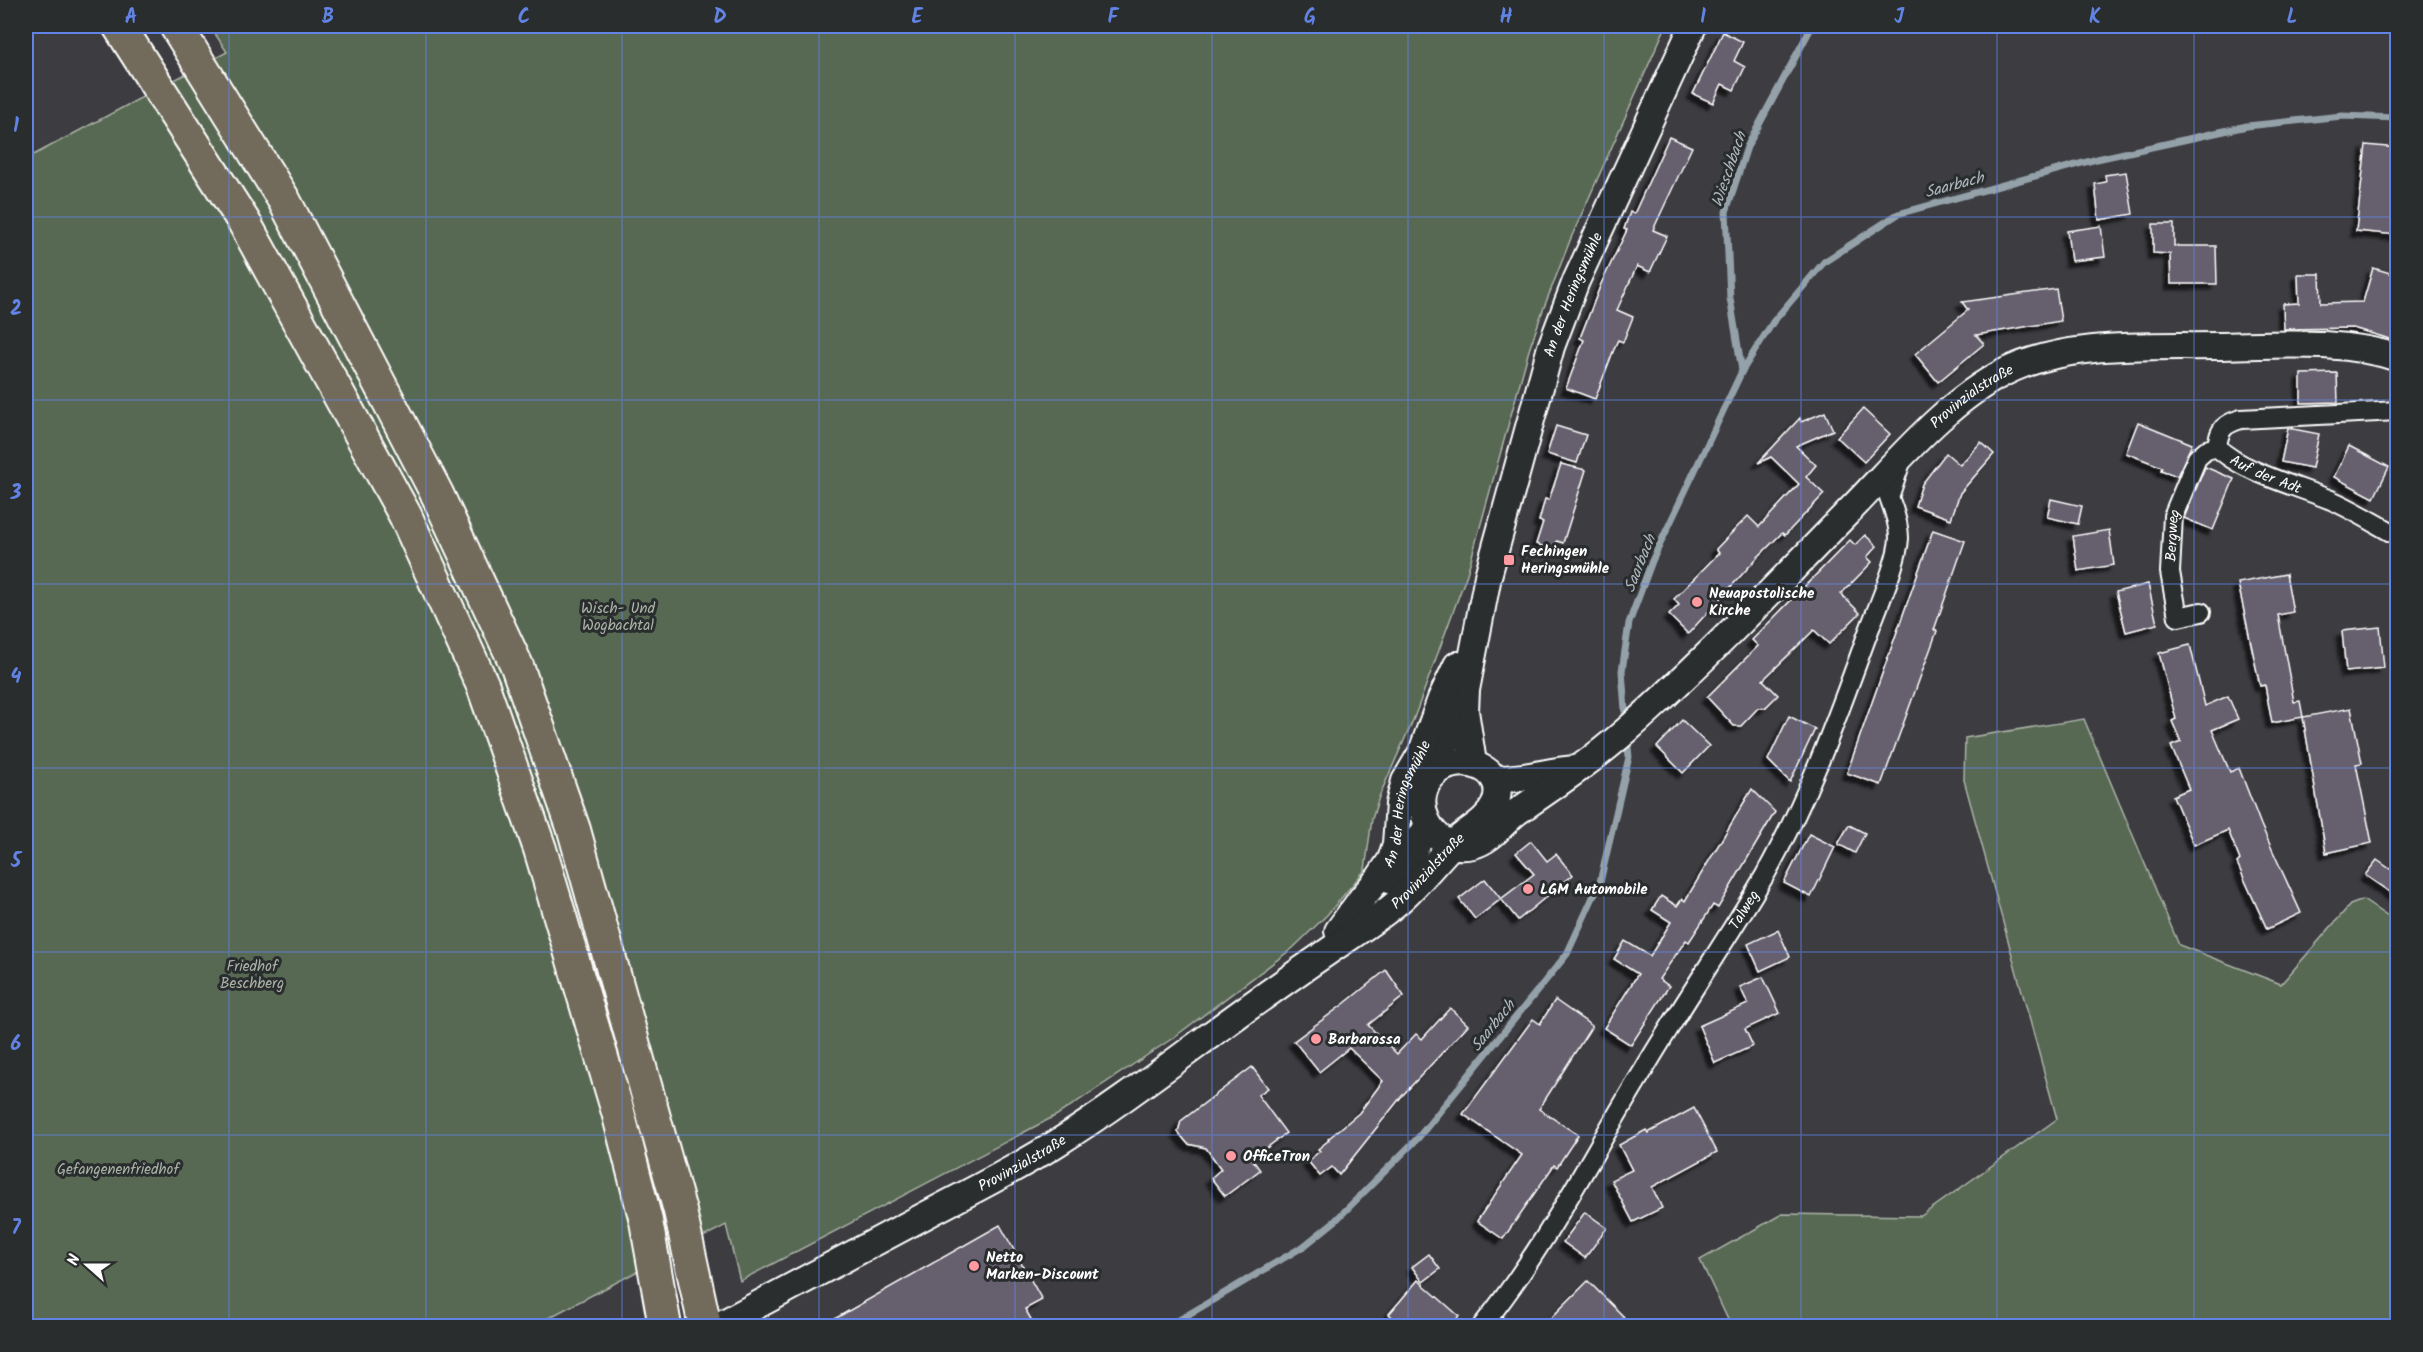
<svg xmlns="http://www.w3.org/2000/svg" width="2423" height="1352" viewBox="0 0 2423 1352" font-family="Kalam,sans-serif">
<defs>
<filter id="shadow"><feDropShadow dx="-5.5" dy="5.5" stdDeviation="1.5" flood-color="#0009"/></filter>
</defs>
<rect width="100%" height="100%" fill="#3c3c41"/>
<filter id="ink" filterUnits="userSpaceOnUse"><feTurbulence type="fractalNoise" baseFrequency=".0167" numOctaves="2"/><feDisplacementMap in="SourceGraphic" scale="12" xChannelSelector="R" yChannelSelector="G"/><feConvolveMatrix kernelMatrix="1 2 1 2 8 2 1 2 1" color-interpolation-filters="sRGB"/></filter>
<g filter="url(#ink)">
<g fill="#586953" stroke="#acb4a9" stroke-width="1.5">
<path d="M210 26H1666L1571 238 1543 310 1529 350 1467 574 1414 718 1379 797 1372 819 1365 870 1327 915 1293 948 1173 1038 1057 1115 740 1281 726 1225 533 1326H26V159L227 52Z"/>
<path d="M2084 719 2179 945 2281 984 2350 905 2363 900 2397 923V1326H1731L1700 1260 1782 1214 1921 1216 2057 1119 1964 780 1965 738Z"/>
</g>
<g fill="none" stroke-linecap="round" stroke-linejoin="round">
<g stroke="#94a1a9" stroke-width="7">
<path d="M1742 371 1730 298 1726 212 1747 147 1812 26"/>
<path d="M1626 723 1622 671 1629 623 1652 561 1742 371 1773 322 1824 262 1898 214 2097 159 2247 126 2342 116 2398 118"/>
<path d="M1169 1326 1304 1246 1335 1221 1418 1138 1567 954 1600 882 1629 757 1627 737"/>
</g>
</g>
<g fill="#665e6e" stroke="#fff" stroke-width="1.5" filter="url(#shadow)">
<path d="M1723 32 1743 42 1734 61 1745 67 1734 90 1722 84 1713 103 1693 94Z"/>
<path d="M1669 137 1692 147 1653 230 1667 236 1650 272 1637 266 1617 310 1633 317 1623 342 1618 340 1616 344 1595 399 1566 388 1584 340 1580 338 1601 284 1627 230 1624 229 1630 212 1634 214Z"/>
<path d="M2366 145 2397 148V235L2356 231Z"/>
<path d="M2126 172 2133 214 2099 220 2095 184 2106 182 2105 175Z"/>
<path d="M2153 224H2174V246H2216L2217 284H2171L2170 254 2153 253Z"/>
<path d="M2101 226 2105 257 2071 261 2067 231Z"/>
<path d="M2373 268 2397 275V341L2353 328 2284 329 2283 304 2299 303 2298 274H2320L2321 303 2363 302Z"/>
<path d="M2056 289 2061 321 1976 335 1984 344 1938 382 1915 354 1968 310 1962 302Z"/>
<path d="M2337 373 2338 402 2301 403V374Z"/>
<path d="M1863 409 1890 434 1864 462 1837 437Z"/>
<path d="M1825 412 1833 430 1796 446 1816 465 1806 477 1824 494 1785 535 1782 533 1757 558 1688 634 1669 615 1679 605 1674 599 1719 553 1716 549 1748 516 1759 527 1799 484 1771 457 1758 463 1800 418 1801 422Z"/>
<path d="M2138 422 2192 444 2177 476 2161 470 2162 467 2126 453Z"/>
<path d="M1556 426 1586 435 1577 463 1547 454Z"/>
<path d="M2288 428 2319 434 2312 468 2281 462Z"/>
<path d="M1981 442 1994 454 1960 493 1951 519 1915 506 1922 484 1946 453 1960 465Z"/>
<path d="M2349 446 2389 467 2374 498 2334 477Z"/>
<path d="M1561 464 1586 470 1563 543 1557 541 1554 550 1536 544 1543 522 1539 521 1545 499 1549 500Z"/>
<path d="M2205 467 2234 479 2213 530 2184 518Z"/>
<path d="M2051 499 2082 506 2078 524 2047 517Z"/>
<path d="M1933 530 1965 541 1934 630 1937 631 1881 785 1847 773Z"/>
<path d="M2109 530 2114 565 2078 571 2073 536Z"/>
<path d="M1865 535 1877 546 1867 557 1872 562 1841 594 1860 613 1829 644 1814 630 1763 680 1778 695 1765 708H1758L1741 726H1734L1707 697 1758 646 1752 640 1850 540 1855 545Z"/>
<path d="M2286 574 2293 612 2278 615 2294 702 2300 701 2303 717 2272 723 2265 685 2260 686 2238 583Z"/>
<path d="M2148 584 2157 624 2126 632 2116 592Z"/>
<path d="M2380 627 2384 668 2346 672 2342 631Z"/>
<path d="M2190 645 2205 706 2228 696 2238 719 2212 730 2230 772 2239 768 2261 825 2301 913 2267 929 2237 863 2240 860 2228 830 2194 845 2173 796 2189 789 2171 746 2181 742 2172 721 2176 719 2159 653Z"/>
<path d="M2351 708 2362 763 2356 764 2372 843 2326 853 2303 717Z"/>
<path d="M1789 716 1815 729 1790 782 1768 760Z"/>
<path d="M1682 720 1709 746 1683 773 1657 747Z"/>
<path d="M1752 789 1775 812 1718 908 1713 905 1689 942 1686 940 1659 979 1669 986 1631 1045 1604 1028 1638 974 1614 959 1625 941 1650 956 1671 922 1652 910 1661 896 1677 906 1682 899 1685 901Z"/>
<path d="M1849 825 1865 833 1855 853 1838 844Z"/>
<path d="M1809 834 1835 847 1811 897 1784 883Z"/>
<path d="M1531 841 1547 861 1556 854 1573 875 1518 920 1501 899 1534 874 1516 853Z"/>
<path d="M2377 860 2397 874V897L2365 875Z"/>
<path d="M1485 879 1501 899 1475 919 1459 899Z"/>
<path d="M1778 930 1790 957 1760 971 1748 944Z"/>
<path d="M1386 970 1404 996 1368 1025 1397 1054 1416 1034 1422 1039 1450 1008 1468 1025 1401 1097 1339 1175 1332 1167 1320 1176 1308 1161 1320 1151 1318 1149 1329 1140 1328 1139 1359 1113 1383 1081 1349 1048 1319 1072 1294 1041 1345 1003Z"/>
<path d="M1763 977 1780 1013 1745 1029 1753 1046 1715 1063 1699 1026 1748 1004 1740 987Z"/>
<path d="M1555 1000 1592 1026 1539 1109 1578 1135 1557 1167 1554 1165 1503 1239 1477 1221 1522 1155 1463 1114 1533 1019 1540 1024Z"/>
<path d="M1252 1067 1268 1088 1258 1095 1286 1133 1252 1159 1260 1170 1225 1196 1211 1178 1221 1169 1206 1148 1188 1144 1178 1132 1181 1121Z"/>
<path d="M1694 1108 1717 1152 1652 1187 1662 1208 1633 1222 1611 1180 1632 1170 1619 1145 1646 1130 1648 1133Z"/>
<path d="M1585 1212 1607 1228 1585 1258 1563 1242Z"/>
<path d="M1000 1225 1042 1300 1025 1309 1035 1326H822Z"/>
<path d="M1429 1254 1440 1269 1423 1282 1412 1267Z"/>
<path d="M1418 1280 1459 1316 1450 1326H1402L1389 1314Z"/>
<path d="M1588 1281 1624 1317 1615 1326H1543Z"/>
</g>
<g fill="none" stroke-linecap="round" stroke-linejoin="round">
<g stroke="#fff" stroke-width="22">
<g id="street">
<path id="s1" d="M2398 411 2241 419C2224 424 2219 429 2217 447 2240 471 2299 487 2331 500 2354 510 2376 524 2398 536"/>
<path id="s2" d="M2201 612 2178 617 2170 572 2173 516 2197 458 2206 450 2217 447"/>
<path id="s3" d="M1482 1326C1546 1247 1590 1157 1643 1071 1682 1005 1726 941 1765 875 1807 800 1836 721 1865 641 1874 615 1898 563 1899 538 1899 524 1894 510 1889 497L1902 459"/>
</g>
</g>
<g stroke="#fff" stroke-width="30">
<g id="secondary">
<path id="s4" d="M1473 763 1465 711 1466 690 1488 576 1551 347 1576 281 1693 26"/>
<path d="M1443 768 1449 702"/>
<path d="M1495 779C1525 780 1546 771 1575 769"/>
<path d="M1392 881 1407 861 1428 825"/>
<path id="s5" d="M1338 931 1362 898 1379 878 1391 860 1396 844 1399 804 1405 781 1422 752 1441 699 1457 665"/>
<path id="s6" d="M718 1326C788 1289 858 1251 928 1214 971 1191 1016 1169 1057 1143 1121 1103 1181 1056 1242 1012 1270 992 1298 972 1326 953 1350 936 1378 920 1400 900 1419 883 1436 861 1454 843 1467 830 1487 822 1495 804 1509 768 1462 753 1438 771 1403 797 1432 855 1473 845 1492 840 1503 822 1518 811 1556 785 1593 760 1627 730 1706 660 1779 583 1853 507 1898 461 1947 401 2005 372 2066 341 2151 347 2217 346 2277 345 2341 339 2398 358"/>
</g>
</g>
<g stroke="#fff" stroke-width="36">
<g id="highway">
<path d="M119 26 244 222 405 515 483 686 540 849 618 1112 646 1221 665 1326"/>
<path d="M176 26 284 200 437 494 517 666 574 830 680 1211 705 1326"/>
</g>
</g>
<use href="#street" stroke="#2a2d2e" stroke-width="18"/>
<use href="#secondary" stroke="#2a2d2e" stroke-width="26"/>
<use href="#highway" stroke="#726b5a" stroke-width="32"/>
</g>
</g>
<path fill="none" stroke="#6183e4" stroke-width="1.5" stroke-opacity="0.55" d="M229 26V1326M426 26V1326M622 26V1326M819 26V1326M1015 26V1326M1212 26V1326M1408 26V1326M1604 26V1326M1801 26V1326M1997 26V1326M2194 26V1326M26 217H2398M26 400H2398M26 584H2398M26 768H2398M26 952H2398M26 1135H2398"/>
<g fill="#ff9aa2" stroke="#2a2d2e" stroke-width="2">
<rect x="1503" y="554" width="12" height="12" rx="3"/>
<circle cx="1697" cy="602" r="6"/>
<circle cx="1528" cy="889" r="6"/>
<circle cx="1316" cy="1039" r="6"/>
<circle cx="1231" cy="1156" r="6"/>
<circle cx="974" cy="1266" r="6"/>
</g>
<g text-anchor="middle" stroke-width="6" stroke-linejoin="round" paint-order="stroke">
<g font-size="15" fill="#fff" stroke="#2a2d2e">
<text dy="5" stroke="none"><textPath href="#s4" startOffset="484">An der Heringsmühle</textPath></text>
<text dy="5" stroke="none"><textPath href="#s6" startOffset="1816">Provinzialstraße</textPath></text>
<text dy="5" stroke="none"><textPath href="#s1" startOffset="254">Auf der Adt</textPath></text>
<text dy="5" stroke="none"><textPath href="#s2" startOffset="106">Bergweg</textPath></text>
<text dy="5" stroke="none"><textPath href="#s5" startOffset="148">An der Heringsmühle</textPath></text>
<text dy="5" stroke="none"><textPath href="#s6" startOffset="846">Provinzialstraße</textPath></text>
<text dy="5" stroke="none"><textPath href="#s3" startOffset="492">Talweg</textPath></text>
<text dy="5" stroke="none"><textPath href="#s6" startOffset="345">Provinzialstraße</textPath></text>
</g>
<g font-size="15" font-weight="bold" fill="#fff" stroke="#2a2d2e" text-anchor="start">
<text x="1521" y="556">Fechingen<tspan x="1521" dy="17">Heringsmühle</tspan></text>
<text x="1709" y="598">Neuapostolische<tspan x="1709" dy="17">Kirche</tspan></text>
<text x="1540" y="894">LGM Automobile</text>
<text x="1328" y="1044">Barbarossa</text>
<text x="1243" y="1161">OfficeTron</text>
<text x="986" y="1262">Netto<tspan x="986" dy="17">Marken-Discount</tspan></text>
</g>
<g font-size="15" fill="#acb4a9" stroke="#2a2d2e">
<text x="618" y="613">Wisch- Und<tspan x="618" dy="17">Wogbachtal</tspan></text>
<text x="252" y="971">Friedhof<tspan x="252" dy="17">Beschberg</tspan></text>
<text x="118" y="1174">Gefangenenfriedhof</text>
</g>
<g font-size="16" font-style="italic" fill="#afb8bf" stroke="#2a2d2e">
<text transform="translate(1728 169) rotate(-71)" y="6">Wieschbach</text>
<text transform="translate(1954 184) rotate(-15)" y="6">Saarbach</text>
<text transform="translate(1639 563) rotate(-68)" y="6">Saarbach</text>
<text transform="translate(1492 1025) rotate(-51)" y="6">Saarbach</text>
</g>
</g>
<rect width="2423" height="1352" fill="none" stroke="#2a2d2e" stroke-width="66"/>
<g transform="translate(87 1265) rotate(291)" stroke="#2a2d2e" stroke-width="4.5" paint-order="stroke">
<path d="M0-4.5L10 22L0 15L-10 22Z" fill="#ffffff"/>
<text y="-9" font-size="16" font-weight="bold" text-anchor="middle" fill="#ffffff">N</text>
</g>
<rect x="33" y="33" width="2357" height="1286" fill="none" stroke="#6183e4" stroke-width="2"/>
<g font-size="20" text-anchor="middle" font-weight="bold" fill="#6183e4">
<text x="131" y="23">A</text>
<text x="328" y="23">B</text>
<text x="524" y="23">C</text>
<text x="720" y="23">D</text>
<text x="917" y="23">E</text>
<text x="1113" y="23">F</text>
<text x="1310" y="23">G</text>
<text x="1506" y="23">H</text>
<text x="1703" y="23">I</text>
<text x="1899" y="23">J</text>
<text x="2095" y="23">K</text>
<text x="2292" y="23">L</text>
<text x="16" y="132">1</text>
<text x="16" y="315">2</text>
<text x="16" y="499">3</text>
<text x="16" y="683">4</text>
<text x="16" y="867">5</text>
<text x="16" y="1050">6</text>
<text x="16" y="1234">7</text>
</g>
</svg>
